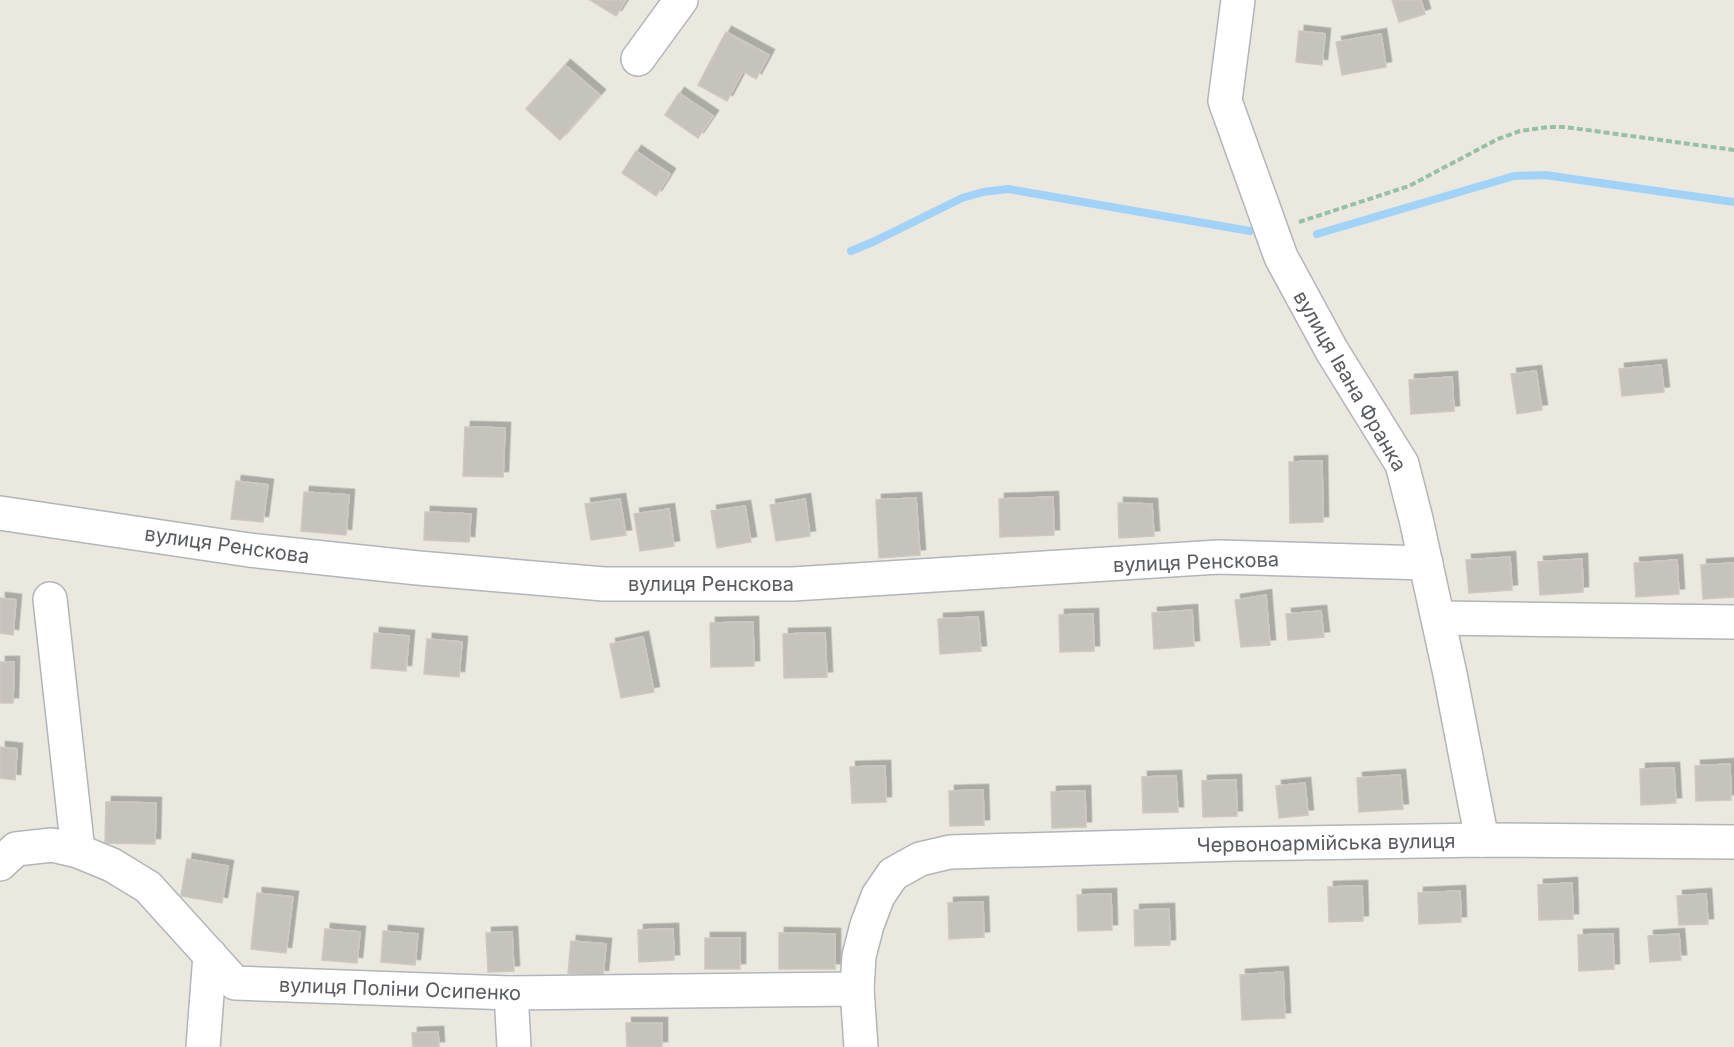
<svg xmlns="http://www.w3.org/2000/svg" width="1734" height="1047" viewBox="0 0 1734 1047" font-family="Inter,sans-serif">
<defs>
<filter id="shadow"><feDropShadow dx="5.5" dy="-5.5" stdDeviation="0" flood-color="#0004"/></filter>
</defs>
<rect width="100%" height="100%" fill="#eae8df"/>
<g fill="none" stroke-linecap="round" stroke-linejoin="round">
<g stroke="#a1d3f9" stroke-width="8">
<path d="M1317 234 1514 176 1545 175 1734 202"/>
<path d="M851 251 875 241 962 198 983 192 1008 189 1250 231"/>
</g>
</g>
<g fill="#c6c2bc" stroke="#cec9be" stroke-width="1.5" filter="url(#shadow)">
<path d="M590 0H626L616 16Z"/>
<path d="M1392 0H1421L1425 14 1399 22Z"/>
<path d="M1299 31 1325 34 1322 65 1296 62Z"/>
<path d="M726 32 769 55 756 79 743 71 727 101 698 85Z"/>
<path d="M1381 34 1386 67 1342 75 1336 42Z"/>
<path d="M565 65 600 95 560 140 526 109Z"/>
<path d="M679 93 713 116 698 138 665 115Z"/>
<path d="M636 151 670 174 656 196 622 173Z"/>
<path d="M1661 365 1664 392 1622 396 1619 369Z"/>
<path d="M1536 371 1542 410 1517 414 1511 374Z"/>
<path d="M1452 377 1454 411 1411 414 1409 380Z"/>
<path d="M465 427 505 428 503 477 463 476Z"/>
<path d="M1322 461 1323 522 1290 523 1289 462Z"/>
<path d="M236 481 268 485 263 522 231 519Z"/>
<path d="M304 492 349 495 346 535 301 531Z"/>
<path d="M1053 497 1054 535 1000 537 999 499Z"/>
<path d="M916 498 920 555 879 558 876 500Z"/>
<path d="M620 499 626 535 591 540 585 504Z"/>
<path d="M805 499 810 536 776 541 770 505Z"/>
<path d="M1118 503 1152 504 1154 536 1119 538Z"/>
<path d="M745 506 751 542 717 548 711 511Z"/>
<path d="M669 509 674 546 640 551 634 514Z"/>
<path d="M425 512 471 514 469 542 424 540Z"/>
<path d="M1510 557 1512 590 1469 593 1466 560Z"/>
<path d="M1582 559 1583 592 1540 595 1538 562Z"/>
<path d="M1677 560 1679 594 1636 597 1634 563Z"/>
<path d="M1734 563V597L1703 599 1701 565Z"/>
<path d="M1266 595 1270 645 1241 647 1235 600Z"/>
<path d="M0 598 16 600 13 635 0 633Z"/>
<path d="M1192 610 1194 646 1154 649 1152 613Z"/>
<path d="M1321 611 1324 637 1288 640 1286 614Z"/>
<path d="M1093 614 1094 651 1060 652 1059 615Z"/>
<path d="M978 617 981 651 940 654 938 619Z"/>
<path d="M753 622 754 666 711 667 710 623Z"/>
<path d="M374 633 409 636 406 671 371 668Z"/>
<path d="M825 633 827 677 784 678 783 634Z"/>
<path d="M643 637 654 692 621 698 610 644Z"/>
<path d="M427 639 462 642 459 677 424 674Z"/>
<path d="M0 662H14L13 703H0Z"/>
<path d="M0 747 17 749 15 780 0 778Z"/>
<path d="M1730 764 1731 800 1696 801 1695 766Z"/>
<path d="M885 766 886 802 852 803 850 767Z"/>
<path d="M1674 768 1676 803 1641 805 1640 769Z"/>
<path d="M1400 775 1403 809 1359 812 1357 778Z"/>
<path d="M1176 776 1178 812 1143 813 1142 777Z"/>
<path d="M1236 780 1237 816 1203 817 1202 781Z"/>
<path d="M1305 783 1308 815 1279 818 1276 786Z"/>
<path d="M983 790 984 825 950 826 949 791Z"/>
<path d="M1085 791 1086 827 1052 828 1051 792Z"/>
<path d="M106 802 156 803 155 844 105 843Z"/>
<path d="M187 859 228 866 222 903 181 896Z"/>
<path d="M1572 883 1573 919 1539 920 1538 885Z"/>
<path d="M1362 886 1363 921 1329 922 1328 887Z"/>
<path d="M1460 891 1461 922 1419 924 1418 893Z"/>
<path d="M257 893 293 897 286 953 251 949Z"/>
<path d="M1111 894 1112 930 1078 931 1077 895Z"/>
<path d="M1706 894 1708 924 1679 925 1677 896Z"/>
<path d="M983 902 984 937 949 939 948 903Z"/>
<path d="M1169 909 1170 945 1135 946 1134 910Z"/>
<path d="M325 929 360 932 357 963 322 960Z"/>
<path d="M673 929 674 960 639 962 638 930Z"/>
<path d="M383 931 418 934 415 965 381 962Z"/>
<path d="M512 932 514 971 488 972 486 933Z"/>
<path d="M779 933 835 934V969H779Z"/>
<path d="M1613 934 1614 969 1579 971 1578 935Z"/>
<path d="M1679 934 1681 960 1650 962 1648 936Z"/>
<rect x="705" y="938" width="35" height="31"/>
<path d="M571 941 606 944 603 976 568 973Z"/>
<path d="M1283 972 1285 1018 1242 1020 1240 975Z"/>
<path d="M626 1023H662V1047H627Z"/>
<path d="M438 1032 439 1047H413L412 1033Z"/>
</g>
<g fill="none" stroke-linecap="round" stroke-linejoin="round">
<g stroke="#b2b5b9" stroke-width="36">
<g id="minor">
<path d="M1238 0 1225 101 1281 257 1332 351 1402 464 1416 519 1450 674 1482 840"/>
<path d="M638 59 681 0"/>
<path d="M0 513 249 550 418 568 604 584H793L1218 557 1426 563"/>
<path d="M50 599 78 851"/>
<path d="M1438 618 1734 622"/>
<path d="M0 864 16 849 52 845 78 851 112 865 148 887 235 983 511 993 857 989"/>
<path d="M511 993 514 1047"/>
<path d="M203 1047 210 955"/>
<path d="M861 1047 857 989 859 956 867 925 878 896 893 874 920 859 950 852 1236 844 1482 840 1734 842"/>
</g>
</g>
<path stroke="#97c1a3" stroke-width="4" stroke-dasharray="6 3" stroke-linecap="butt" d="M1299 222 1409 186 1498 139 1520 131 1549 127H1565L1734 150"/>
<use href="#minor" stroke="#fff" stroke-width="33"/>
</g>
<g text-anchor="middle" stroke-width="6" stroke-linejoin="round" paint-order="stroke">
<g font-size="20" fill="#585b5f" stroke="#fff">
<text transform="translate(1350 381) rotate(60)" y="7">вулиця Івана Франка</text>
<text transform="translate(227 545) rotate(8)" y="7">вулиця Ренскова</text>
<text transform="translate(1196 562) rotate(-2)" y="7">вулиця Ренскова</text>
<text x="711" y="591">вулиця Ренскова</text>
<text transform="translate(1326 843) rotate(-1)" y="7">Червоноармійська вулиця</text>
<text transform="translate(400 989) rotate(2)" y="7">вулиця Поліни Осипенко</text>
</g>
</g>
</svg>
